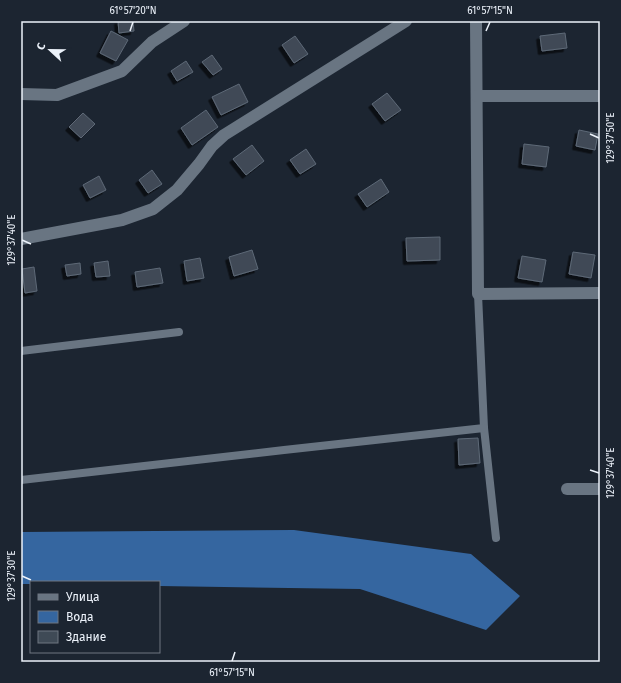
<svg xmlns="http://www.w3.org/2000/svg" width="621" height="683" viewBox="0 0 621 683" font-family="'Fira Sans',sans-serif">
<defs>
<filter id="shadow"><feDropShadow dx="-3.5" dy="3.5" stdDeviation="0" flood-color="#0009"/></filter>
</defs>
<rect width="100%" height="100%" fill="#1c2531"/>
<path fill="#3566a0" d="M294 530 471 554 520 596 486 630 360 589 159 586V582H31V584H21V532Z"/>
<g fill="#3f4a56" stroke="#5e6977" filter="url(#shadow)">
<path d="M118 21H133L134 31 119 33Z"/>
<path d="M111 31 128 40 116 61 100 53Z"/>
<path d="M565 33 567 48 542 51 540 36Z"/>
<path d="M295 36 308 54 294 63 282 45Z"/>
<path d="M212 55 222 69 213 75 202 62Z"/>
<path d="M186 61 193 72 177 81 171 71Z"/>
<path d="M239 84 248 102 221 115 212 97Z"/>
<path d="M387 93 401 110 385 121 372 104Z"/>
<path d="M206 110 218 127 192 145 181 128Z"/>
<path d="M83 113 95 124 81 138 69 127Z"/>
<path d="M579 130 598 134 595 150 576 146Z"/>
<path d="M524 144 549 147 546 167 522 164Z"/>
<path d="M252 145 264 161 246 175 233 159Z"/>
<path d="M306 149 316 164 300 174 290 160Z"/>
<path d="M152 170 162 184 148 193 139 180Z"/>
<path d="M99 176 106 190 90 198 83 185Z"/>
<path d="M381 179 389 192 367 207 358 194Z"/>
<path d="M440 237V260L407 261 406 238Z"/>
<path d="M252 250 258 269 234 276 229 257Z"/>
<path d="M573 252 595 255 591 278 569 274Z"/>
<path d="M522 256 546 260 542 282 518 278Z"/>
<path d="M200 258 204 278 187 281 184 261Z"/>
<path d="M108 261 110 276 96 277 94 263Z"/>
<path d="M80 263 81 274 67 276 65 265Z"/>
<path d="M34 267 37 291 25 293 22 269Z"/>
<path d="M160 268 163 283 137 287 135 272Z"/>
<path d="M478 438 480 463 459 465 458 439Z"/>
</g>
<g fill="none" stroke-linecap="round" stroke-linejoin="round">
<g stroke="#697582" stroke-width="8">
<path d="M478 294 484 428 496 538"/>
<path d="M21 351 179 332"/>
<path d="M21 480 284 450 484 428"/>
</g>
<g stroke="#697582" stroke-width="12">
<path d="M476 21 478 294 600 293"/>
<path d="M21 94 57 95 122 71 152 42 184 21"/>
<path d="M477 96H600"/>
<path d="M21 239 122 220 153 209 177 190 199 164 212 146 224 135 406 21"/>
<path d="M567 489H600"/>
</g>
</g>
<path fill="none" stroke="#ecf2fa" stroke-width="1.5" d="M130 31 133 22M486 31 490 22M590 134 599 138M22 240 31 244M590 470 599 473M22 576 31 580M232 661 235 652"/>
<rect width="621" height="683" fill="none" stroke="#1c2531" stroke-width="44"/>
<rect x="30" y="581" width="130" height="72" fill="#1c2531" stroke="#6f7781"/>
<rect x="38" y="594" width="20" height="6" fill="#697582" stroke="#6f7781"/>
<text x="66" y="601" font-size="12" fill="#ecf2fa">Улица</text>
<rect x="38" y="611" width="20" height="12" fill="#3566a0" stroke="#6f7781"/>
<text x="66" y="621" font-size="12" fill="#ecf2fa">Вода</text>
<rect x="38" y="631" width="20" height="12" fill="#3f4a56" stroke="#6f7781"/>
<text x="66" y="641" font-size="12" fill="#ecf2fa">Здание</text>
<g transform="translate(50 50) rotate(292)" stroke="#1c2531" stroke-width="3" paint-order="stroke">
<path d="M0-3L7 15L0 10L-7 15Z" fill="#ecf2fa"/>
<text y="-6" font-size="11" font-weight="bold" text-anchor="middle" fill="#ecf2fa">С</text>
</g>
<rect x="22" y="22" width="577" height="639" fill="none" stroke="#ecf2fa" stroke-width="1.5"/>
<g font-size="10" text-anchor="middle" fill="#ecf2fa">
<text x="133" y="14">61°57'20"N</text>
<text x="490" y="14">61°57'15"N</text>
<text transform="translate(610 138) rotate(-90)" y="4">129°37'50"E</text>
<text transform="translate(11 240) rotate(-90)" y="4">129°37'40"E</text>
<text transform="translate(610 473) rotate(-90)" y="4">129°37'40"E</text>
<text transform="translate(11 576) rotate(-90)" y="4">129°37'30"E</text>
<text x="232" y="676">61°57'15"N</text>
</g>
</svg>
